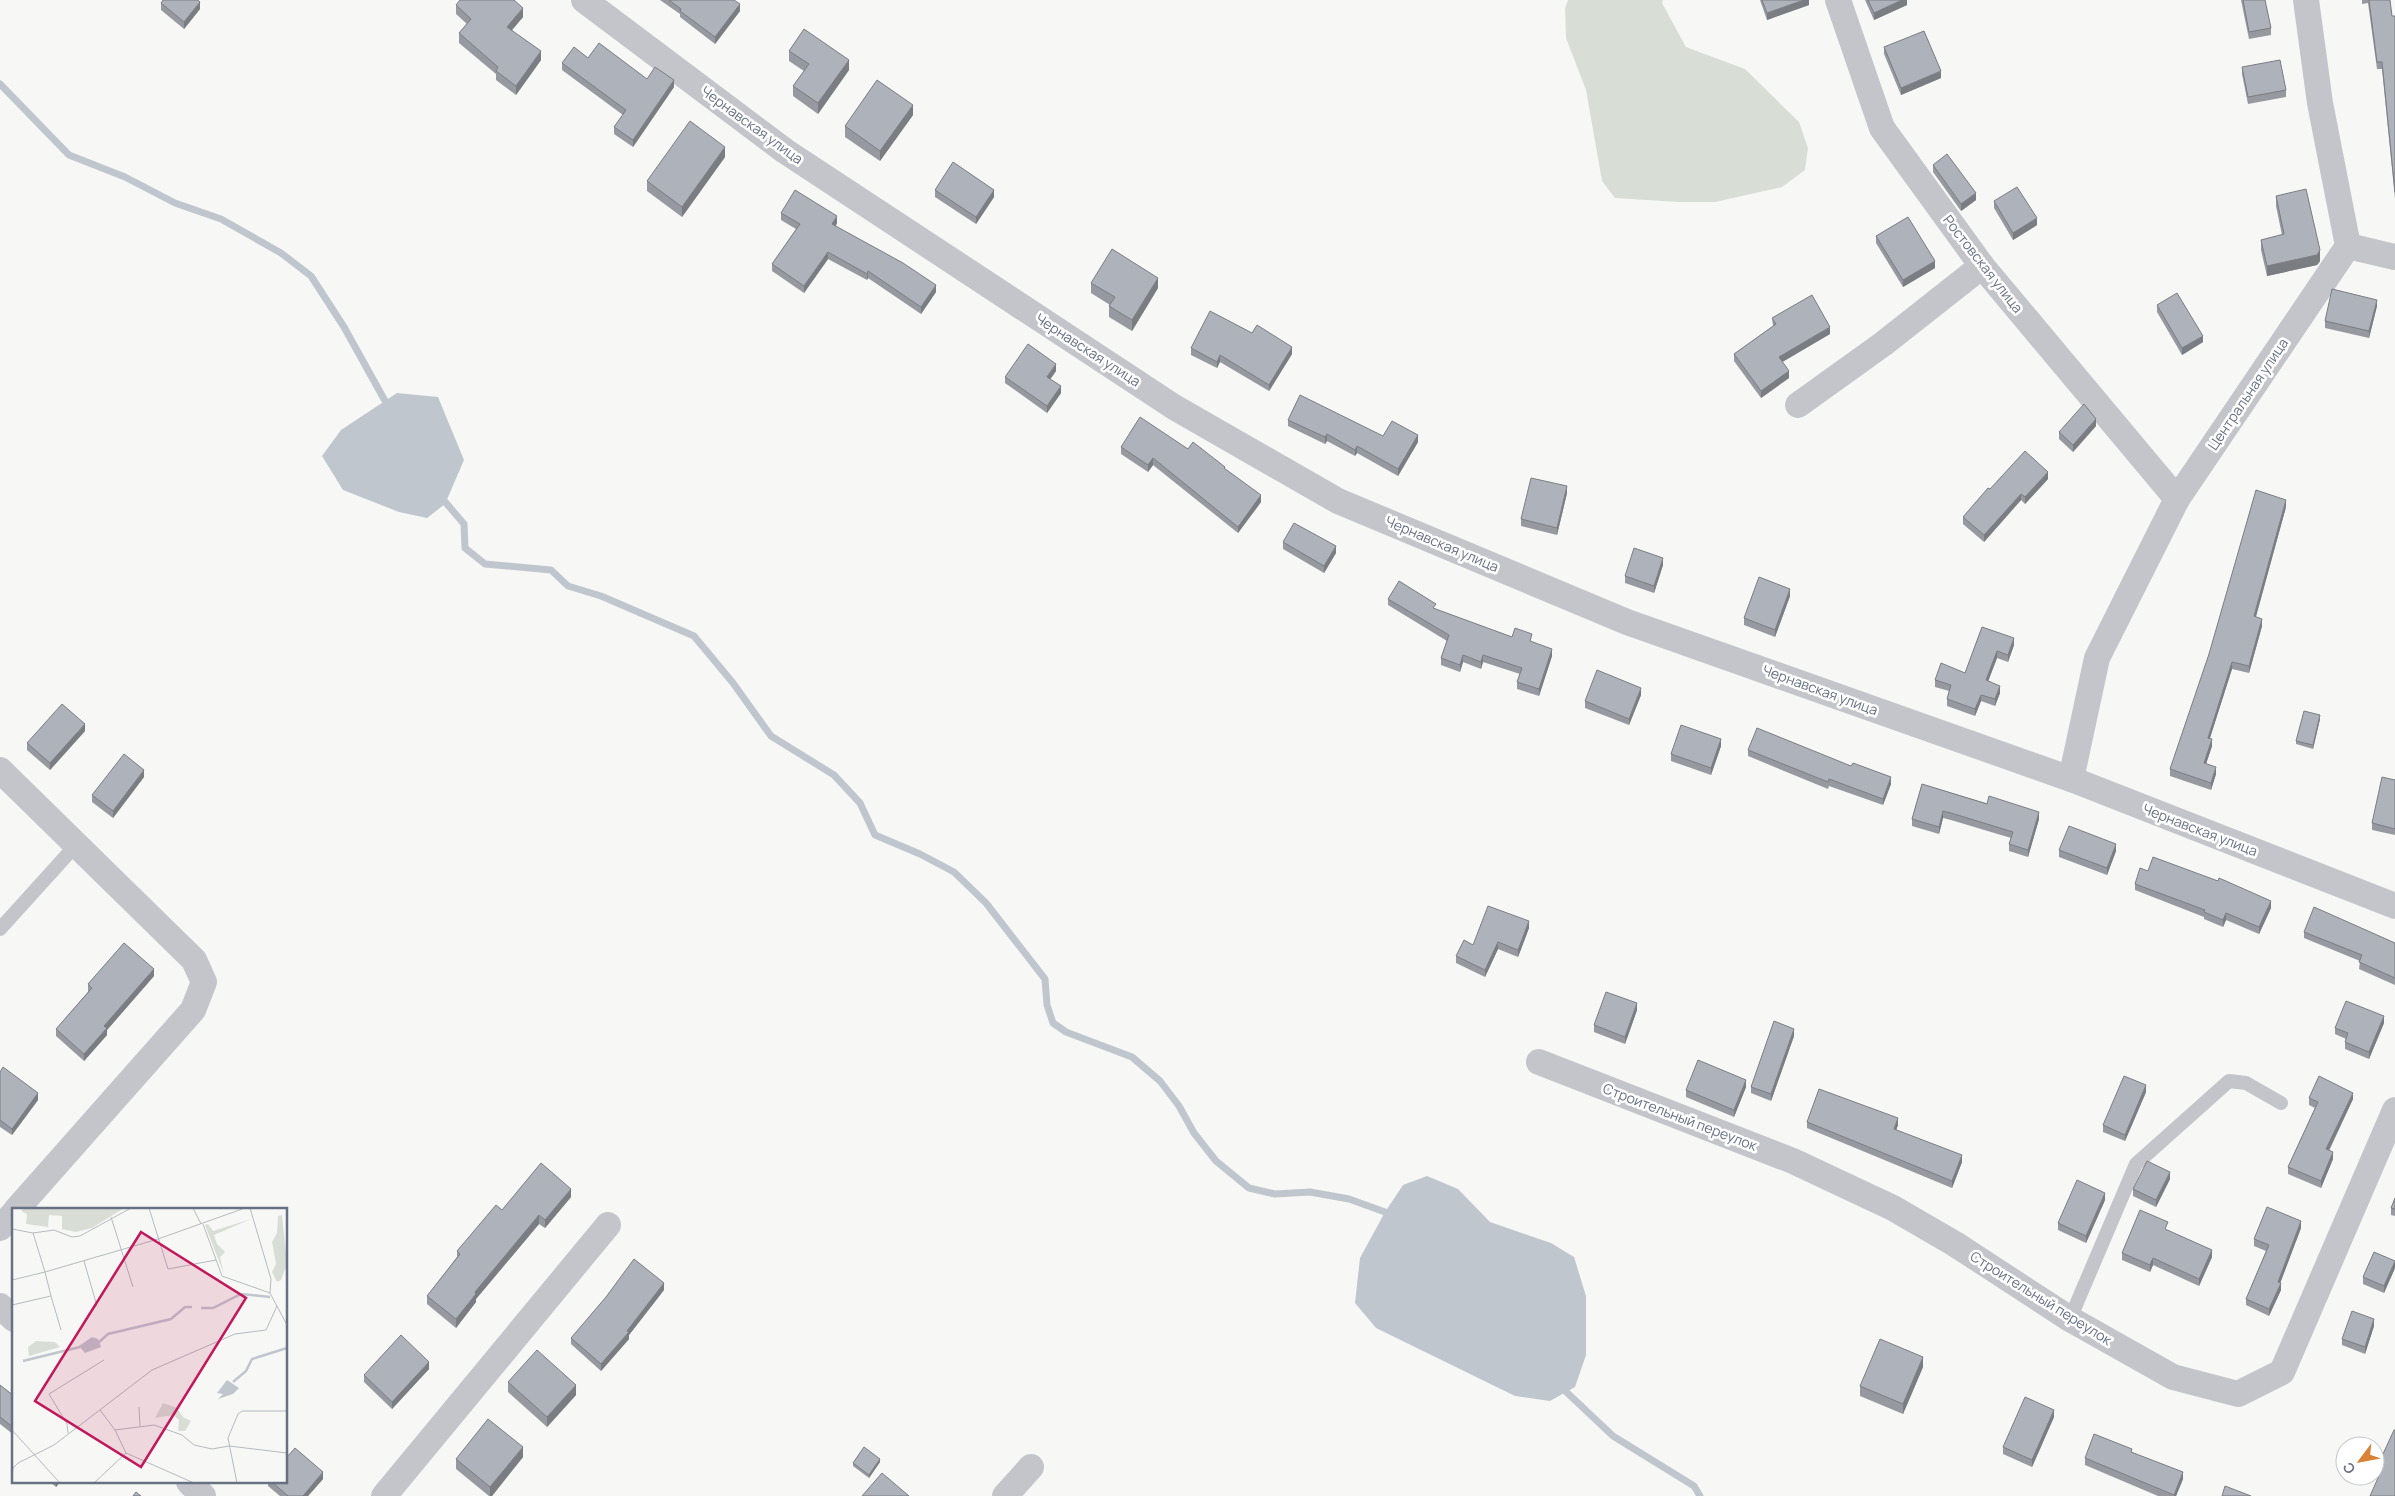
<svg xmlns="http://www.w3.org/2000/svg" width="2395" height="1496" viewBox="0 0 2395 1496" font-family="Manrope,sans-serif">
<rect width="100%" height="100%" fill="#f7f8f5"/>
<path fill="#d8ded6" d="M1568 0H1663L1662 3 1686 47 1745 69 1799 122 1808 148 1805 170 1782 187 1715 202H1678L1615 198 1602 181 1586 90 1566 38 1565 8Z"/>
<g fill="#c0c6ce">
<path d="M397 393 438 397 464 460 445 504 427 518 399 512 343 490 322 456 341 430Z"/>
<path d="M1427 1176 1458 1189 1490 1222 1551 1243 1574 1257 1586 1296V1355L1575 1387 1550 1401 1515 1396 1376 1328 1355 1303 1360 1258 1385 1212 1403 1185Z"/>
</g>
<g fill="none" stroke-linecap="round" stroke-linejoin="round">
<g stroke="#c0c6ce" stroke-width="7">
<path d="M0 84 69 155 125 177 175 203 221 219 281 253 311 276 344 327 389 408"/>
<path d="M441 497 464 524 465 548 485 564 551 570 568 586 601 596 694 636 733 683 771 736 834 775 860 803 875 835 920 854 954 872 986 903 1045 979 1047 1005 1053 1023 1066 1032 1132 1057 1160 1081 1179 1106 1194 1133 1216 1161 1249 1188 1275 1194 1310 1192 1349 1199 1385 1212 1391 1218"/>
<path d="M1560 1386 1613 1436 1694 1486 1700 1496"/>
</g>
<g stroke="#c3c5ca" stroke-width="14">
<path d="M0 929 76 845"/>
<path d="M2070 1319 2136 1164 2229 1081 2246 1083 2281 1103"/>
</g>
<g stroke="#c3c5ca" stroke-width="26">
<path d="M584 0 785 151 1174 407 1338 501 1627 622 2071 779 2395 906"/>
<path d="M1838 0 1882 128 1982 266 2177 499"/>
<path d="M2348 246 2395 257"/>
<path d="M1798 405 1883 344 1982 266"/>
<path d="M0 770 194 960 204 982 193 1010 16 1210"/>
<path d="M2071 779 2097 658 2177 499 2348 246 2320 103 2306 0"/>
<path d="M1539 1062 1793 1161 1893 1208 1955 1244 2070 1319 2173 1377 2238 1394 2282 1372 2395 1110"/>
<path d="M0 1228 14 1213"/>
<path d="M0 1306 14 1319"/>
<path d="M189 1482 203 1496"/>
<path d="M384 1496 608 1225"/>
<path d="M1005 1496 1031 1467"/>
</g>
</g>
<g fill="#9699a0">
<path d="M660 0H734L740 11 715 44 680 17V14Z"/>
<path d="M1760 0H1809V5L1767 20Z"/>
<path d="M1865 0H1907V5L1874 20Z"/>
<path d="M2241 0H2265L2271 28V35L2249 39Z"/>
<path d="M2362 0H2390L2392 16H2395V199L2382 69H2377L2368 3 2362 4Z"/>
<path d="M161 3 200 9 184 29 161 10Z"/>
<path d="M456 5 523 17 512 30 541 60 516 95 496 80V74L459 43V33L467 24 456 14Z"/>
<path d="M1884 47 1941 78 1901 95 1884 54Z"/>
<path d="M789 51 849 70 818 114 793 96V86L804 71 789 61Z"/>
<path d="M588 58 647 79 674 87 633 147 614 134V127L623 115 562 70V63Z"/>
<path d="M2242 67 2286 90V97L2248 104 2242 74Z"/>
<path d="M913 115 880 161 845 137V126Z"/>
<path d="M725 157 682 217 647 191V181Z"/>
<path d="M1933 165 1976 200 1961 211 1933 172Z"/>
<path d="M935 190 994 197 976 224 935 197Z"/>
<path d="M2276 196 2320 261 2317 265 2267 276 2261 250V240L2282 235 2276 206Z"/>
<path d="M1994 201 2037 225 2013 240 1994 208Z"/>
<path d="M781 213 837 223 836 226 936 292 921 314 868 278 867 280 828 259 804 293 772 271V264L796 229 781 220Z"/>
<path d="M1876 236 1935 268 1903 287 1876 243Z"/>
<path d="M1091 283 1158 288 1132 331 1109 317V306L1110 305 1091 293Z"/>
<path d="M2157 305 2203 342 2182 355 2157 312Z"/>
<path d="M2377 306 2369 338 2325 328V321Z"/>
<path d="M1772 318 1830 334 1782 362 1789 378 1761 398 1734 361V354L1773 326Z"/>
<path d="M1191 348 1292 354 1269 391 1220 362 1217 368 1191 355Z"/>
<path d="M1056 371 1050 379 1061 393 1047 413 1005 383V377Z"/>
<path d="M1288 420 1383 436 1418 442 1398 476 1357 453 1355 456 1327 441 1325 444 1288 426Z"/>
<path d="M2096 426 2073 452 2059 439V432Z"/>
<path d="M1121 447 1188 449 1261 502 1238 533 1153 465 1148 472 1121 454Z"/>
<path d="M2048 479 2025 504 2021 500 1984 542 1963 524V517L1990 489Z"/>
<path d="M1567 493 1557 535 1521 526V519Z"/>
<path d="M2286 507 2256 617 2262 626 2249 673 2232 669 2210 738 2212 746 2206 764 2216 774 2211 790 2170 776V769Z"/>
<path d="M1283 542 1336 553 1324 573 1283 549Z"/>
<path d="M1663 565 1654 593 1625 583V576Z"/>
<path d="M1790 596 1775 637 1744 625V618Z"/>
<path d="M1388 599 1436 610 1512 637 1532 641V642L1552 656 1539 696 1517 689V682L1520 674 1483 662 1481 669 1463 662 1460 672 1441 665V658L1447 641 1388 605Z"/>
<path d="M1982 627 2014 645 2008 662 1997 658 1988 681 2000 693 1995 706 1981 701 1975 716 1947 706V699L1949 691 1935 687V680L1965 673Z"/>
<path d="M1641 695 1629 725 1585 708V701Z"/>
<path d="M2320 719 2313 749 2296 744V741Z"/>
<path d="M85 731 50 770 27 750V743Z"/>
<path d="M1721 746 1711 775 1671 761V754Z"/>
<path d="M1748 750 1891 784 1883 805 1829 786 1828 789 1748 756Z"/>
<path d="M144 777 113 818 92 802V795Z"/>
<path d="M2395 780V835L2372 830V823Z"/>
<path d="M1922 784 2039 819 2028 857 2009 851V844L2011 838 1951 820 1943 818 1939 834 1912 826V819Z"/>
<path d="M2059 850 2116 851 2107 875 2059 857Z"/>
<path d="M2135 884 2271 908 2259 934 2226 920 2223 927 2204 919V917L2135 890Z"/>
<path d="M1529 928 1518 957 1498 949 1485 977 1456 963V956L1473 945Z"/>
<path d="M2304 932 2395 943V985L2359 969 2360 961 2304 938Z"/>
<path d="M154 976 107 1030V1035L84 1061 56 1036V1029L88 992V984Z"/>
<path d="M1637 1010 1625 1044 1594 1032V1025Z"/>
<path d="M2384 1023 2369 1059 2345 1049V1042L2346 1039 2335 1034V1028Z"/>
<path d="M1794 1036 1771 1101 1751 1093V1087Z"/>
<path d="M0 1072 38 1100 12 1135 0 1127Z"/>
<path d="M1746 1087 1734 1117 1686 1097V1090Z"/>
<path d="M2146 1092 2125 1141 2103 1132V1125Z"/>
<path d="M2309 1098 2353 1099 2329 1151 2333 1159 2321 1188 2288 1174V1167L2315 1108 2309 1105Z"/>
<path d="M1807 1122 1898 1125 1896 1130 1962 1162 1952 1188 1807 1128Z"/>
<path d="M2170 1179 2156 1207 2133 1196V1189Z"/>
<path d="M571 1197 545 1228 539 1224 476 1299V1302L456 1328 427 1304V1296L457 1257V1251L502 1210Z"/>
<path d="M2395 1198V1216L2391 1215V1208Z"/>
<path d="M2105 1200 2086 1243 2058 1230V1223Z"/>
<path d="M2301 1228 2280 1283 2281 1290 2269 1316 2246 1305V1299L2266 1251 2254 1246V1239Z"/>
<path d="M2168 1230 2212 1257 2199 1286 2153 1265 2150 1272 2122 1260V1253Z"/>
<path d="M2395 1268 2384 1293 2363 1284V1277Z"/>
<path d="M664 1290 629 1335V1339L601 1371 571 1344V1338Z"/>
<path d="M2374 1326 2365 1354 2342 1345V1339Z"/>
<path d="M1923 1367 1903 1414 1860 1396V1386Z"/>
<path d="M429 1369 392 1409 364 1382V1375Z"/>
<path d="M508 1382 576 1395 547 1427 508 1392Z"/>
<path d="M0 1385 14 1396V1435L0 1424Z"/>
<path d="M2054 1417 2032 1467 2003 1454V1447Z"/>
<path d="M2395 1430V1496L2379 1475 2377 1474V1467Z"/>
<path d="M2132 1452 2183 1479 2176 1496H2158L2085 1465V1458Z"/>
<path d="M523 1457 492 1496H489L456 1469V1459Z"/>
<path d="M880 1462 869 1478 853 1466V1463Z"/>
<path d="M323 1479 308 1496H280L268 1486V1482H286Z"/>
<path d="M50 1482H60L56 1487Z"/>
</g>
<g fill="#7a7d82">
<path d="M1804 0H1809V5L1767 20V13Z"/>
<path d="M1902 0H1907V5L1874 20V13Z"/>
<path d="M200 2V9L184 29V22Z"/>
<path d="M740 4V11L715 44V37Z"/>
<path d="M523 8V17L507 36V27Z"/>
<path d="M541 51V60L516 95V86Z"/>
<path d="M849 60V70L818 114V103Z"/>
<path d="M1941 71V78L1901 95V88Z"/>
<path d="M674 80V87L633 147V140Z"/>
<path d="M913 105V115L880 161V151Z"/>
<path d="M725 147V157L682 217V207Z"/>
<path d="M994 190V197L976 224V217Z"/>
<path d="M1976 193V200L1961 211V204Z"/>
<path d="M837 216V223L832 231V224Z"/>
<path d="M2037 218V225L2013 240V233Z"/>
<path d="M2320 250V261L2317 265 2267 276V266Z"/>
<path d="M828 252V259L804 293V286Z"/>
<path d="M1935 261V268L1903 287V280Z"/>
<path d="M868 271V278L867 280V274Z"/>
<path d="M1158 278V288L1132 331V320Z"/>
<path d="M936 285V292L921 314V307Z"/>
<path d="M2377 300V306L2369 338V331Z"/>
<path d="M1830 327V334L1779 364V357Z"/>
<path d="M2203 336V342L2182 355V348Z"/>
<path d="M1292 347V354L1269 391V385Z"/>
<path d="M1220 355V362L1217 368V362Z"/>
<path d="M1056 364V371L1047 384V377Z"/>
<path d="M1789 371V378L1761 398V391Z"/>
<path d="M1061 386V393L1047 413V406Z"/>
<path d="M2096 419V426L2073 452V445Z"/>
<path d="M1327 434V441L1325 444V437Z"/>
<path d="M1418 435V442L1398 476V469Z"/>
<path d="M1357 446V453L1355 456V450Z"/>
<path d="M1153 458V465L1148 472V465Z"/>
<path d="M2048 472V479L2025 504V497Z"/>
<path d="M1567 486V493L1557 535V528Z"/>
<path d="M2021 494V500L1984 542V535Z"/>
<path d="M1261 495V502L1238 533V527Z"/>
<path d="M2286 500V507L2254 623V616Z"/>
<path d="M1336 546V553L1324 573V566Z"/>
<path d="M1663 558V565L1654 593V586Z"/>
<path d="M1790 589V596L1775 637V630Z"/>
<path d="M2262 619V626L2249 673V666Z"/>
<path d="M2014 638V645L2008 662V655Z"/>
<path d="M1552 649V656L1539 696V689Z"/>
<path d="M1997 651V658L1986 687V680Z"/>
<path d="M1463 655V662L1460 672V665Z"/>
<path d="M1483 655V662L1481 669V662Z"/>
<path d="M2232 662V669L2208 744V738Z"/>
<path d="M2000 686V693L1995 706V699Z"/>
<path d="M1641 688V695L1629 725V719Z"/>
<path d="M1981 695V701L1975 716V709Z"/>
<path d="M2320 715V719L2313 749V745Z"/>
<path d="M85 724V731L50 770V763Z"/>
<path d="M1721 739V746L1711 775V768Z"/>
<path d="M2212 739V746L2204 770V763Z"/>
<path d="M2216 767V774L2211 790V783Z"/>
<path d="M144 770V777L113 818V811Z"/>
<path d="M1891 777V784L1883 805V799Z"/>
<path d="M1943 811V818L1939 834V827Z"/>
<path d="M2039 812V819L2028 857V850Z"/>
<path d="M2116 844V851L2107 875V868Z"/>
<path d="M2271 901V908L2259 934V927Z"/>
<path d="M2226 913V920L2223 927V920Z"/>
<path d="M1529 921V928L1518 957V950Z"/>
<path d="M1498 942V949L1485 977V970Z"/>
<path d="M154 969V976L107 1030V1035L84 1061V1054L104 1026Z"/>
<path d="M1637 1003V1010L1625 1044V1037Z"/>
<path d="M2384 1016V1023L2369 1059V1052Z"/>
<path d="M1794 1029V1036L1771 1101V1094Z"/>
<path d="M1746 1080V1087L1734 1117V1110Z"/>
<path d="M2146 1085V1092L2125 1141V1135Z"/>
<path d="M38 1093V1100L12 1135V1129Z"/>
<path d="M2353 1093V1099L2326 1156V1149Z"/>
<path d="M1898 1118V1125L1894 1136V1129Z"/>
<path d="M2333 1152V1159L2321 1188V1181Z"/>
<path d="M1962 1155V1162L1952 1188V1181Z"/>
<path d="M2170 1172V1179L2156 1207V1200Z"/>
<path d="M571 1189V1197L545 1228V1220Z"/>
<path d="M2105 1193V1200L2086 1243V1236Z"/>
<path d="M539 1215V1224L476 1299V1302L456 1328V1319L475 1292Z"/>
<path d="M2301 1221V1228L2278 1289V1282Z"/>
<path d="M2212 1250V1257L2199 1286V1279Z"/>
<path d="M2153 1258V1265L2150 1272V1265Z"/>
<path d="M2395 1261V1268L2384 1293V1286Z"/>
<path d="M664 1283V1290L629 1335V1339L601 1371V1364Z"/>
<path d="M2281 1283V1290L2269 1316V1309Z"/>
<path d="M2374 1319V1326L2365 1354V1347Z"/>
<path d="M1923 1357V1367L1903 1414V1404Z"/>
<path d="M429 1362V1369L392 1409V1402Z"/>
<path d="M576 1385V1395L547 1427V1417Z"/>
<path d="M2054 1410V1417L2032 1467V1460Z"/>
<path d="M523 1447V1457L492 1496H490V1487Z"/>
<path d="M880 1459V1462L869 1478V1475Z"/>
<path d="M323 1472V1479L308 1496H303Z"/>
<path d="M2183 1472V1479L2176 1496H2174Z"/>
<path d="M56 1482H60L56 1487Z"/>
</g>
<g fill="#aeb2ba" stroke="#7a7d82">
<path d="M163 0H198L200 2 184 22 161 3Z"/>
<path d="M460 0H514L523 8 507 27 541 51 516 86 496 71 498 67 459 33 471 19 456 5Z"/>
<path d="M669 0H734L740 4 715 37 680 11 681 9Z"/>
<path d="M1762 0H1804L1767 13Z"/>
<path d="M1868 0H1902L1874 13Z"/>
<path d="M2243 0H2265L2271 28 2249 32Z"/>
<path d="M2369 0H2390L2392 16H2395V192L2382 62H2377Z"/>
<path d="M804 29 849 60 818 103 793 86 809 64 789 51Z"/>
<path d="M1924 31 1941 71 1901 88 1884 47Z"/>
<path d="M599 43 647 79 655 67 674 80 633 140 614 127 626 110 562 63 574 47 588 58Z"/>
<path d="M2280 60 2286 90 2248 97 2242 67Z"/>
<path d="M877 80 913 105 880 151 845 126Z"/>
<path d="M690 121 725 147 682 207 647 181Z"/>
<path d="M1947 154 1976 193 1961 204 1933 165Z"/>
<path d="M953 162 994 190 976 217 935 190Z"/>
<path d="M2017 187 2037 218 2013 233 1994 201Z"/>
<path d="M2306 189 2320 250 2317 255 2267 266 2261 240 2284 234 2276 196Z"/>
<path d="M795 190 837 216 832 224 903 263 936 285 921 307 868 271 867 274 828 252 804 286 772 264 800 224 781 213Z"/>
<path d="M1908 217 1935 261 1903 280 1876 236Z"/>
<path d="M1112 249 1158 278 1132 320 1109 306 1115 297 1091 283Z"/>
<path d="M2332 289 2377 300 2369 331 2325 321Z"/>
<path d="M2177 293 2203 336 2182 348 2157 305Z"/>
<path d="M1812 295 1830 327 1779 357 1789 371 1761 391 1734 354 1776 324 1772 318Z"/>
<path d="M1210 311 1252 333 1257 325 1292 347 1269 385 1220 355 1217 362 1191 348Z"/>
<path d="M1028 344 1056 364 1047 377 1061 386 1047 406 1005 377Z"/>
<path d="M1300 395 1383 436 1392 421 1418 435 1398 469 1357 446 1355 450 1327 434 1325 437 1288 420Z"/>
<path d="M2084 404 2096 419 2073 445 2059 432Z"/>
<path d="M1140 417 1188 449 1193 442 1225 467 1224 468 1261 495 1238 527 1153 458 1148 465 1121 447Z"/>
<path d="M2025 451 2048 472 2025 497 2021 494 1984 535 1963 517 1988 488 1990 489Z"/>
<path d="M1531 478 1567 486 1557 528 1521 519Z"/>
<path d="M2256 490 2286 500 2254 616 2262 619 2249 666 2232 662 2208 738 2212 739 2204 763 2216 767 2211 783 2170 769 2209 654Z"/>
<path d="M1294 523 1336 546 1324 566 1283 542Z"/>
<path d="M1634 548 1663 558 1654 586 1625 576Z"/>
<path d="M1759 577 1790 589 1775 630 1744 618Z"/>
<path d="M1399 581 1436 604 1433 608 1512 637 1515 628 1532 634 1530 641 1552 649 1539 689 1517 682 1522 668 1483 655 1481 662 1463 655 1460 665 1441 658 1449 635 1388 599Z"/>
<path d="M1982 627 2014 638 2008 655 1997 651 1986 680 2000 686 1995 699 1981 695 1975 709 1947 699 1951 685 1935 680 1941 663 1965 673Z"/>
<path d="M1597 670 1641 688 1629 719 1585 701Z"/>
<path d="M62 704 85 724 50 763 27 743Z"/>
<path d="M2304 711 2320 715 2313 745 2296 741Z"/>
<path d="M1681 725 1721 739 1711 768 1671 754Z"/>
<path d="M1757 728 1851 766 1853 763 1891 777 1883 799 1829 779 1828 782 1748 750Z"/>
<path d="M124 754 144 770 113 811 92 795Z"/>
<path d="M2382 777 2395 780V829L2372 823Z"/>
<path d="M1922 784 1987 804 1989 796 2039 812 2028 850 2009 844 2013 832 1951 813 1943 811 1939 827 1912 819Z"/>
<path d="M2069 826 2116 844 2107 868 2059 850Z"/>
<path d="M2153 857 2218 881 2219 878 2271 901 2259 927 2226 913 2223 920 2204 912 2205 910 2135 884 2140 868 2148 871Z"/>
<path d="M1488 906 1529 921 1518 950 1498 942 1485 970 1456 956 1464 940 1473 945Z"/>
<path d="M2314 907 2395 943V978L2359 962 2362 955 2304 932Z"/>
<path d="M124 943 154 969 104 1026 107 1028 84 1054 56 1029 92 988 88 984Z"/>
<path d="M1606 992 1637 1003 1625 1037 1594 1025Z"/>
<path d="M2346 1001 2384 1016 2369 1052 2345 1042 2348 1033 2335 1028Z"/>
<path d="M1774 1021 1794 1029 1771 1094 1751 1087Z"/>
<path d="M1698 1060 1746 1080 1734 1110 1686 1090Z"/>
<path d="M3 1067 38 1093 12 1129 0 1120V1072Z"/>
<path d="M2124 1076 2146 1085 2125 1135 2103 1125Z"/>
<path d="M2319 1076 2353 1093 2326 1149 2333 1152 2321 1181 2288 1167 2318 1102 2309 1098Z"/>
<path d="M1819 1089 1898 1118 1894 1129 1962 1155 1952 1181 1807 1122Z"/>
<path d="M2147 1161 2170 1172 2156 1200 2133 1189Z"/>
<path d="M541 1163 571 1189 545 1220 539 1215 475 1292 476 1294 456 1319 427 1296 460 1254 457 1251 496 1205 502 1210Z"/>
<path d="M2077 1180 2105 1193 2086 1236 2058 1223Z"/>
<path d="M2395 1198V1209L2391 1208Z"/>
<path d="M2267 1207 2301 1221 2278 1282 2281 1283 2269 1309 2246 1299 2269 1245 2254 1239Z"/>
<path d="M2140 1210 2168 1222 2165 1229 2212 1250 2199 1279 2153 1258 2150 1265 2122 1253Z"/>
<path d="M2374 1252 2395 1261 2384 1286 2363 1277Z"/>
<path d="M634 1259 664 1283 627 1331 629 1332 601 1364 571 1338 606 1297Z"/>
<path d="M2352 1311 2374 1319 2365 1347 2342 1339Z"/>
<path d="M401 1335 429 1362 392 1402 364 1375Z"/>
<path d="M1880 1339 1923 1357 1903 1404 1860 1386Z"/>
<path d="M537 1350 576 1385 547 1417 508 1382Z"/>
<path d="M0 1385 14 1396V1428L0 1417Z"/>
<path d="M2025 1397 2054 1410 2032 1460 2003 1447Z"/>
<path d="M488 1419 523 1447 490 1487 456 1459Z"/>
<path d="M2394 1430H2395V1496H2370L2382 1469 2377 1467Z"/>
<path d="M2094 1434 2132 1449 2131 1452 2183 1472 2174 1495 2085 1458Z"/>
<path d="M864 1447 880 1459 869 1475 853 1463Z"/>
<path d="M295 1448 323 1472 303 1496H288L272 1482H286V1458Z"/>
<path d="M882 1473 909 1496H862Z"/>
<path d="M2225 1486 2251 1496H2222Z"/>
<path d="M136 1492 141 1496H133Z"/>
</g>
<g text-anchor="middle" stroke-width="5" stroke-linejoin="round" paint-order="stroke">
<g font-size="14" fill="#687184" stroke="#fff">
<text transform="translate(752 125) rotate(36)" y="5">Чернавская улица</text>
<text transform="translate(1983 264) rotate(52)" y="5">Ростовская улица</text>
<text transform="translate(1088 350) rotate(33)" y="5">Чернавская улица</text>
<text transform="translate(2248 394) rotate(-56)" y="5">Центральная улица</text>
<text transform="translate(1442 544) rotate(23)" y="5">Чернавская улица</text>
<text transform="translate(1820 690) rotate(20)" y="5">Чернавская улица</text>
<text transform="translate(2200 830) rotate(21)" y="5">Чернавская улица</text>
<text transform="translate(1680 1117) rotate(21)" y="5">Строительный переулок</text>
<text transform="translate(2041 1298) rotate(32)" y="5">Строительный переулок</text>
</g>
</g>
<g transform="translate(12 1208)">
<rect width="275" height="275" fill="#f7f8f5"/>
<path d="M12 0H112L80 20 64 24 50 21V8L37 7 36 19 14 16 15 6 9 3ZM270 7 275 56 269 72 265 74 260 64 264 56 260 34 265 25 266 8ZM239 11 202 27 205 36 213 44 208 49 212 66 193 17 196 16 201 23ZM24 133 43 134 48 139 17 148 16 139ZM151 195 165 200 171 209 179 213 173 223H166L167 212 161 207 143 210Z" fill="#d8ded6"/>
<path d="M80 129 86 131 89 139 73 145 67 138ZM215 172 227 180 221 186 206 191 211 186 205 185Z" fill="#c0c6ce"/>
<path fill="none" stroke="#c0c6ce" stroke-width="2.5" d="M189 100H201L229 86 258 89M86 135 96 126 159 111 173 99H180M11 153 68 139M221 174 234 163 240 151 275 140"/>
<path fill="none" stroke="#b5bac1" stroke-width="1" d="M137 0 156 61 204 52M181 0 189 16M238 0 259 71 258 85M99 9 121 79M191 16 210 68 258 85 275 117M0 21 21 25 33 64 0 72M21 25 42 22 60 29 68 28 119 0M72 53 85 98M39 88 49 122M0 97 39 88 33 64 146 31 233 0M127 199 128 218M88 202 103 222 114 245 182 275M0 222 48 275M103 222 142 217 170 227 182 237 200 241 217 238 275 245M56 225 55 216 37 186 92 152M0 270 1 260 6 255 42 237 140 162 223 126 254 122 265 98M82 275 114 245M225 275 216 230 226 206 230 203H275"/>
<path fill="#c2185b" fill-opacity="0.15" stroke="#c2185b" stroke-width="2.5" d="M129 24 234 90 129 259 23 193Z"/>
<rect width="275" height="275" fill="none" stroke="#687184" stroke-width="2.5"/>
</g>
<g transform="translate(2360 1461) rotate(238)"><circle r="24" fill="#ffffff" stroke="#c3c6ce"/>
<path d="M0-4L9 19L0 12L-9 19Z" fill="#d98134"/>
<text y="-8" font-size="14" font-weight="bold" text-anchor="middle" fill="#687184">С</text>
</g>
</svg>
